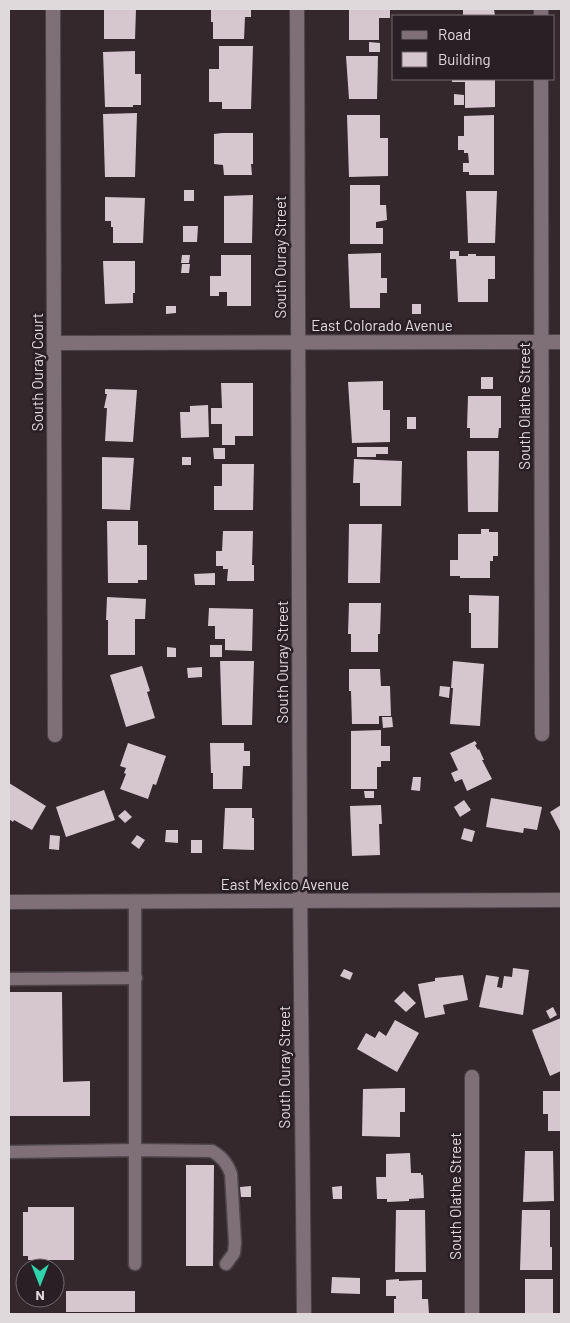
<svg xmlns="http://www.w3.org/2000/svg" width="570" height="1323" viewBox="0 0 570 1323" font-family="Barlow,sans-serif">
<rect width="100%" height="100%" fill="#34282d"/>
<g fill="#d6c7ce">
<path d="M104 9H136L135 39H104Z"/>
<path d="M211 9H251V17H245L244 39H213V22H211Z"/>
<path d="M349 9H390V18H379V40H349Z"/>
<path d="M463 9H494L495 16 463 15Z"/>
<path d="M369 42 380 43V52H369Z"/>
<path d="M219 46H253L251 109H222V102H209V69H219Z"/>
<path d="M135 51V74H141V105H133V107H105L103 52Z"/>
<path d="M346 56H378L377 99H349Z"/>
<path d="M452 79H495V107L465 108V82H452Z"/>
<path d="M454 94 464 95V105H454Z"/>
<path d="M137 113 135 177H105L103 114Z"/>
<path d="M347 115H380V138H388V176L349 177Z"/>
<path d="M494 115V175H469V172H463V163H469L468 153H464V150H458V136H464V116Z"/>
<path d="M222 133H253V164H251L252 175H224L223 165 214 164V134Z"/>
<path d="M350 185H380V205H386L387 220 376 222V228H383V244H350Z"/>
<rect x="184" y="190" width="10" height="11"/>
<path d="M466 191H497L495 243H468Z"/>
<path d="M253 195 252 243H224V196Z"/>
<path d="M105 197 145 198 143 243H113V227H111V221H105Z"/>
<path d="M183 226H198L197 242H183Z"/>
<path d="M450 251H459V256H468V254H476V256H495V279H488V302H458L456 259H450Z"/>
<path d="M381 253V278H387V293H380V308H350L348 254Z"/>
<path d="M182 255H190L189 263H181Z"/>
<path d="M221 255H251V306H227V292H219V296H210V276H221Z"/>
<path d="M103 261H135V293H133V303L105 304Z"/>
<path d="M182 264H190L189 273H181Z"/>
<rect x="412" y="304" width="9" height="10"/>
<path d="M166 306H176V313L166 314Z"/>
<rect x="481" y="377" width="12" height="12"/>
<path d="M383 381V410H390V442L352 443 348 382Z"/>
<path d="M221 383H253V436H235V445H222V424H211V408H222Z"/>
<path d="M105 389 137 390 133 442 105 441 107 408H104L107 394H105Z"/>
<path d="M468 396H501V428H499L498 438H470V428H467Z"/>
<path d="M208 405 209 437 181 438 180 412H190V406Z"/>
<rect x="407" y="417" width="9" height="12"/>
<path d="M357 447H388V454H376V457H357Z"/>
<path d="M213 448H225V459H214Z"/>
<path d="M467 451H499L498 512H468Z"/>
<path d="M102 457 134 458 130 510 102 509Z"/>
<rect x="182" y="457" width="9" height="8"/>
<path d="M354 459 402 461 401 506H360V483H353Z"/>
<path d="M222 464H254L253 510H214V486H222Z"/>
<path d="M107 521H138V545H147V580H138V583H108Z"/>
<path d="M349 524H382L380 583H348Z"/>
<path d="M481 529H489V532H498V556H493V561H490V578H460V576H450V560H458V534H481Z"/>
<path d="M223 531H253L252 565H254V581H227L228 569H223V566H216V551H222Z"/>
<path d="M215 573V585H195L194 574Z"/>
<path d="M469 595 499 596 498 648H471V613H469Z"/>
<path d="M107 597 146 599 145 619H135V655H108V620H106Z"/>
<path d="M349 603H381L380 634H378V652H351V634H348Z"/>
<path d="M209 608 253 609 252 651 225 650V639H215V626H208Z"/>
<rect x="210" y="645" width="12" height="12"/>
<path d="M167 647 176 648V657H167Z"/>
<path d="M220 661H254L252 725H222Z"/>
<path d="M453 661 484 664 480 726 450 724 453 688H451Z"/>
<path d="M142 666 150 691 147 692 155 718 126 727 110 675Z"/>
<path d="M202 667V677L188 678 187 668Z"/>
<path d="M349 669H380L381 686H390L391 716H379V724H352L351 691H349Z"/>
<path d="M440 686 450 687 449 698 439 696Z"/>
<path d="M382 717H392L393 727 383 728Z"/>
<path d="M381 730V746H390V761H381V767H377V789H351V731Z"/>
<path d="M475 741 477 744 475 745 478 750 479 749 484 760H482L492 779 467 791 462 779 455 782 451 773 458 770 450 753Z"/>
<path d="M128 743 166 756 156 785 153 784 148 799 120 789 126 774 124 773 126 768 120 766Z"/>
<path d="M210 743H244V751H250V766H243L242 789H213V773H211Z"/>
<path d="M413 777H421L420 791 411 790Z"/>
<path d="M9 783 46 806 32 830 14 820 13 822 9 819Z"/>
<path d="M104 790 115 820 66 837 56 807Z"/>
<path d="M364 791H374V798H365Z"/>
<path d="M491 798 542 807 537 830 524 828 523 833 486 827Z"/>
<path d="M464 800 471 810 460 817 454 807Z"/>
<path d="M381 805 382 824H379L380 855 352 856 350 806Z"/>
<path d="M561 805V833L550 812Z"/>
<path d="M225 808H252V818H254V850L223 849Z"/>
<path d="M125 810 132 817 125 823 118 816Z"/>
<path d="M464 828 475 831 472 842 461 839Z"/>
<path d="M166 830H178V843L165 842Z"/>
<path d="M50 835 60 836 59 850 49 849Z"/>
<path d="M137 835 145 840 139 849 131 843Z"/>
<rect x="191" y="840" width="11" height="13"/>
<path d="M513 968 529 970 523 1015 479 1007 486 975 499 977 497 987 502 988 504 976 512 977Z"/>
<path d="M344 969 353 973 350 980 340 976Z"/>
<path d="M463 975 468 1000 443 1005 445 1014 425 1018 418 984 435 981V978Z"/>
<path d="M404 991 416 1003 406 1012 394 1001Z"/>
<path d="M9 992H62L63 1082 90 1081V1116H9Z"/>
<path d="M553 1007 557 1015 550 1019 546 1011Z"/>
<path d="M561 1018V1071L550 1076 532 1030Z"/>
<path d="M395 1020 419 1033 397 1072 357 1049 366 1033 375 1038 379 1031 386 1036Z"/>
<path d="M399 1088H405V1112H400V1137L362 1136 363 1089Z"/>
<path d="M543 1091H561V1131H548V1114H543Z"/>
<path d="M525 1151H553L554 1201 523 1202Z"/>
<path d="M410 1153 411 1173H421V1175H423L424 1198 409 1199V1201L387 1202V1199H377L376 1177H386V1154Z"/>
<path d="M186 1165H214L213 1266H186Z"/>
<path d="M251 1186V1197H241L240 1187Z"/>
<path d="M342 1186V1199H333L332 1187Z"/>
<path d="M28 1207H74V1260H28V1256H23V1212H28Z"/>
<path d="M396 1210H425L426 1272H395Z"/>
<path d="M522 1210H550V1247H552V1270H520Z"/>
<path d="M332 1277 360 1278V1294L331 1293Z"/>
<path d="M399 1279V1281L422 1280V1299H428L429 1314H394V1299H396V1296H386V1280Z"/>
<rect x="525" y="1279" width="28" height="35"/>
<rect x="66" y="1291" width="69" height="21"/>
</g>
<g fill="none" stroke-linecap="round" stroke-linejoin="round">
<g stroke="#4e4549" stroke-width="15">
<g id="service">
<path d="M9 979 136 978"/>
<path d="M9 1152 135 1150 212 1151C222 1157 227 1163 231 1174L235 1243 234 1253 226 1264"/>
<path d="M135 1264V901"/>
</g>
</g>
<g stroke="#4e4549" stroke-width="16">
<g id="minor">
<path d="M53 9 55 735"/>
<path d="M297 9 300 881 304 1314"/>
<path d="M541 9V16"/>
<path d="M541 79 542 734"/>
<path d="M54 343 561 342"/>
<path d="M472 1077V1314"/>
</g>
</g>
<g stroke="#4e4549" stroke-width="16">
<path id="tertiary" d="M9 902 561 900"/>
</g>
<use href="#service" stroke="#7e7076" stroke-width="12"/>
<use href="#minor" stroke="#7e7076" stroke-width="14"/>
<use href="#tertiary" stroke="#7e7076" stroke-width="14"/>
</g>
<g text-anchor="middle" stroke-width="5" stroke-linejoin="round" paint-order="stroke">
<g font-size="15" fill="#e0d9dc" stroke="#2a1f24">
<text transform="translate(281 257) rotate(-90)" y="5">South Ouray Street</text>
<text x="382" y="331">East Colorado Avenue</text>
<text transform="translate(38 372) rotate(-90)" y="5">South Ouray Court</text>
<text transform="translate(525 406) rotate(-90)" y="5">South Olathe Street</text>
<text transform="translate(283 662) rotate(-90)" y="5">South Ouray Street</text>
<text x="285" y="890">East Mexico Avenue</text>
<text transform="translate(285 1067) rotate(-90)" y="5">South Ouray Street</text>
<text transform="translate(456 1196) rotate(-90)" y="5">South Olathe Street</text>
</g>
</g>
<rect width="570" height="1323" fill="none" stroke="#e0d9dc" stroke-width="20"/>
<rect x="392" y="15" width="162" height="65" fill="#2a1f24" stroke="#73696e"/>
<rect x="402" y="31" width="25" height="8" fill="#7e7076" stroke="#73696e"/>
<text x="438" y="40" font-size="15" fill="#e0d9dc">Road</text>
<rect x="402" y="52" width="25" height="15" fill="#d6c7ce" stroke="#73696e"/>
<text x="438" y="65" font-size="15" fill="#e0d9dc">Building</text>
<g transform="translate(40 1283) rotate(180)"><circle r="24" fill="#2a1f24" stroke="#73696e"/>
<path d="M0-4L9 19L0 12L-9 19Z" fill="#30d4aa"/>
<text y="-8" font-size="14" font-weight="bold" text-anchor="middle" fill="#e0d9dc">N</text>
</g>
</svg>
